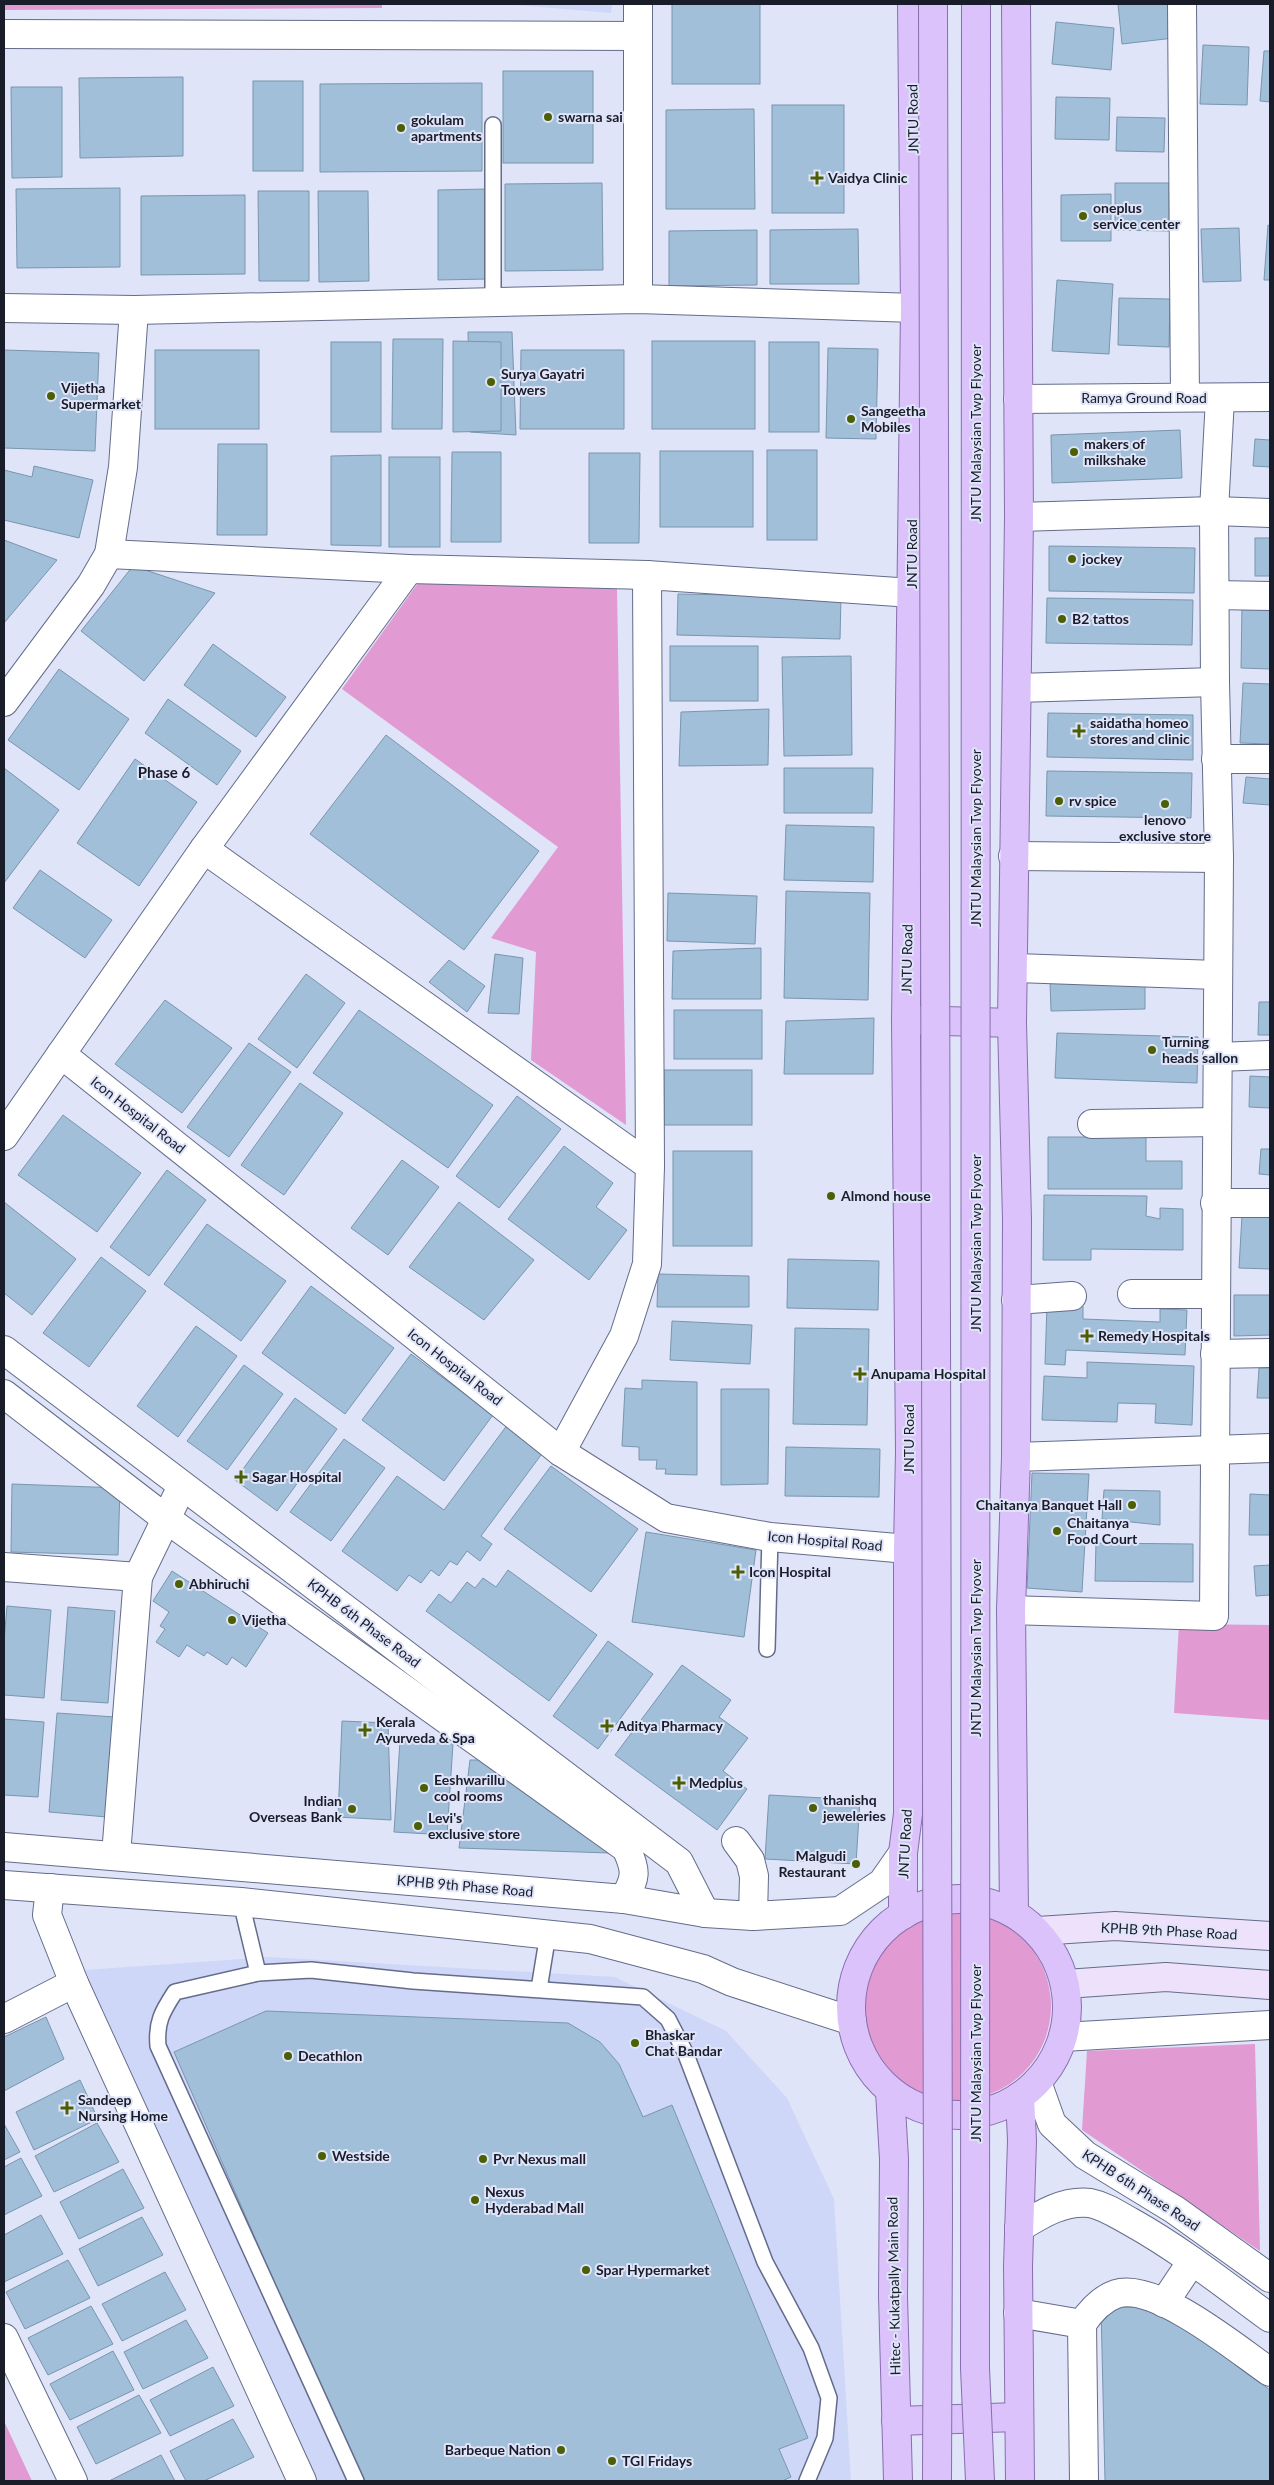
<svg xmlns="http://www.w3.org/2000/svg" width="1274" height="2485" viewBox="0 0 1274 2485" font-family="Lato,sans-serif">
<rect width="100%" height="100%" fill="#dfe4f9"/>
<g fill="#ced7f8">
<path d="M516 4H612L611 13 516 5Z"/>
<path d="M269 1957 615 1977 726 2031 787 2098 834 2199 851 2481H317L85 1970Z"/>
</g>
<g fill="#e19ad2">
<path d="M4 4H382V8L4 10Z"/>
<path d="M418 583 617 588 626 1125 531 1060 536 952 491 938 558 847 342 689Z"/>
<path d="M1179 1624 1270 1625V1720L1174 1713Z"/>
<circle cx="957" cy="2006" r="94"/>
<path d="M1255 2044 1260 2251 1082 2130 1087 2051Z"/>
<path d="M4 2421 32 2481H4Z"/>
</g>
<g fill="#a1bfd8" stroke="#7996ae">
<rect x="672" y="4" width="88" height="80"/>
<path d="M1118 4H1171L1174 38 1122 44Z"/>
<path d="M1056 22 1114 28 1111 70 1052 64Z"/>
<path d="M1203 45 1249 47 1247 105 1200 104Z"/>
<path d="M1264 51H1270V102L1260 101Z"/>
<rect x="503" y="71" width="90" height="92"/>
<path d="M183 77V156L80 158 79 78Z"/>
<rect x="253" y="81" width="50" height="90"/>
<path d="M482 83V171L320 172V84Z"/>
<path d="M11 87H62V177L12 178Z"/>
<path d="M1056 97 1110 98 1109 140 1055 139Z"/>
<rect x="772" y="105" width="72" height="108"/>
<path d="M754 109 755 209H666V110Z"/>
<path d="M1117 117 1165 118 1164 152 1116 151Z"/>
<path d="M602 183 603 270 505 271V184Z"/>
<path d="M1115 183H1169V231L1115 230Z"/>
<path d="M120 188V267L17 268 16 189Z"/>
<path d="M488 189 489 279 438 280V190Z"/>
<path d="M258 191H309V281H259Z"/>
<path d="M318 191H368L369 281 319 282Z"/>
<path d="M1111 194V241H1061V195Z"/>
<path d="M245 195V274L141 275V196Z"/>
<path d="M1268 225 1270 226V280H1264Z"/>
<path d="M1239 228 1241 281 1203 282 1201 229Z"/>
<path d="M858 229 859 284H770V230Z"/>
<path d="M757 230V285L669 286V231Z"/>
<path d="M1057 280 1113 284 1109 354 1052 351Z"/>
<path d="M1119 298 1170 299 1169 347 1118 345Z"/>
<path d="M468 332H512L516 435 470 432Z"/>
<path d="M393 339H443L442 429H392Z"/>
<path d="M453 341 501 342V431L453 432Z"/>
<rect x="652" y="341" width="103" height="88"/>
<rect x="331" y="342" width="50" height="90"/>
<rect x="769" y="342" width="50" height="90"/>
<path d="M828 348 878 349 876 439 826 438Z"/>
<path d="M4 350 99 353 95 451 4 448Z"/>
<rect x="155" y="350" width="104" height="79"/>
<path d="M521 350H624V429H520Z"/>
<path d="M1180 430 1182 478 1052 483 1051 435Z"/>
<path d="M1255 439 1270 440V467L1253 466Z"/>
<path d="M218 444H267V535H217Z"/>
<rect x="767" y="450" width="50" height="90"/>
<rect x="660" y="451" width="93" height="76"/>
<path d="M452 452H501V542H451Z"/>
<path d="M589 453H640L639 543H589Z"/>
<path d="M381 455V546L331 545V456Z"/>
<rect x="389" y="457" width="51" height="90"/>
<path d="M34 466 93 480 79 538 4 520V470L32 477Z"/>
<rect x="1255" y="538" width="15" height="38"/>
<path d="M4 540 57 560 4 623Z"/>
<path d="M1049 546 1195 548 1194 593 1049 591Z"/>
<path d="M133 566 215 593 144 681 81 631Z"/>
<path d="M678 594 841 597 840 639 677 635Z"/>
<path d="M1047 598 1193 600 1192 645 1046 643Z"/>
<path d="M1242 605 1270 606V669L1241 668Z"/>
<path d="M213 644 286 697 256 737 184 685Z"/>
<rect x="670" y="646" width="88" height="55"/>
<path d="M851 656 852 755 784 756 782 657Z"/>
<path d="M59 669 129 719 79 790 8 740Z"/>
<path d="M1243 683 1270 684V744L1240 743Z"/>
<path d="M168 699 241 751 217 785 145 733Z"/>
<path d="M769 709 768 765 679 766 681 712Z"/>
<path d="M1048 713 1193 715V760L1047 757Z"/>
<path d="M386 735 539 851 464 950 310 834Z"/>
<path d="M135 759 197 802 139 886 77 843Z"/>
<path d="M4 768 59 810 4 883Z"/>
<path d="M784 768H873L872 813H784Z"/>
<path d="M1047 771 1192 773 1191 818 1046 816Z"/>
<path d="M1246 777 1270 779V805L1243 803Z"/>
<path d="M786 825 874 827 873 882 784 880Z"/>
<path d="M40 870 112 920 85 958 13 908Z"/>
<path d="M786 891 870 893 868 1000 784 998Z"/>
<path d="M668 893 757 896 755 944 667 941Z"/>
<path d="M761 948V999H672L673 951Z"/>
<path d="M495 954 523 958 519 1014 488 1013Z"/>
<path d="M449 960 485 986 467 1012 429 982Z"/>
<path d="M306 974 345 1003 297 1068 258 1039Z"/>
<path d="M1145 981V1009L1051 1011 1050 982Z"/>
<path d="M165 1000 232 1048 182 1113 115 1064Z"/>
<path d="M1259 1002H1270V1035H1258Z"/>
<path d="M359 1010 493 1105 448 1168 313 1073Z"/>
<rect x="674" y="1010" width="88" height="49"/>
<path d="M874 1018 873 1074H784L786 1021Z"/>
<path d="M1057 1033 1198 1037 1197 1083 1055 1078Z"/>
<path d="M249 1043 291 1072 229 1157 187 1127Z"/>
<rect x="664" y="1070" width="88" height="55"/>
<path d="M1250 1076 1270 1077V1108L1249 1107Z"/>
<path d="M300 1083 343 1113 284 1195 241 1165Z"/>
<path d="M517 1096 561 1129 499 1208 456 1176Z"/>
<path d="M63 1115 141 1173 97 1232 18 1175Z"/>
<path d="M1048 1137H1146V1161H1182V1189H1048Z"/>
<path d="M564 1146 613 1183 596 1207 627 1230 589 1280 508 1219Z"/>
<path d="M1261 1149H1270V1175L1259 1174Z"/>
<rect x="673" y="1151" width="79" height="95"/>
<path d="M402 1160 439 1187 388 1255 351 1228Z"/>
<path d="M167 1170 206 1200 149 1276 110 1247Z"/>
<path d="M1044 1195 1147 1196 1146 1216 1160 1219V1208L1183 1209V1250L1091 1249V1260H1043Z"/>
<path d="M4 1202 76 1259 32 1315 4 1293Z"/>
<path d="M459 1202 534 1260 484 1320 409 1267Z"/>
<path d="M1242 1215 1270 1216V1269L1239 1268Z"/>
<path d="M207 1224 286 1281 241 1341 164 1284Z"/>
<path d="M101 1257 146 1291 89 1367 43 1333Z"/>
<path d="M788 1259 879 1261 878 1310 787 1308Z"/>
<path d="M658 1274 749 1276V1307H657Z"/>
<path d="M311 1286 394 1348 345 1414 262 1353Z"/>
<path d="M1234 1295H1270V1335L1234 1336Z"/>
<path d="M1047 1305 1083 1306V1319L1160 1322V1309L1187 1310 1185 1355 1066 1350 1065 1365 1045 1364Z"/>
<path d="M672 1321 752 1325 750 1364 670 1360Z"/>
<path d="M196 1326 237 1356 178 1437 137 1406Z"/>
<path d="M795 1328 869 1329 867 1425 793 1424Z"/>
<path d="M411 1354 493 1415 444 1481 362 1420Z"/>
<path d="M1087 1362 1194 1366 1192 1425 1155 1423 1156 1404 1118 1403 1117 1422 1042 1420 1044 1376 1087 1378Z"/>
<path d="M244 1365 283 1394 227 1470 187 1441Z"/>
<path d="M1259 1368H1270V1398H1257Z"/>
<path d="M642 1380 697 1382V1475L665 1474 666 1469H656L657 1460H639V1447L622 1446 625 1388 642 1389Z"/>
<path d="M721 1389H769L768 1484 721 1485Z"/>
<path d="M295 1398 337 1429 277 1511 235 1480Z"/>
<path d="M508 1424 544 1451 481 1536 492 1544 480 1561 467 1551 457 1565 450 1561 439 1576 431 1570 421 1583 409 1575 397 1591 342 1551 397 1476 444 1510Z"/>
<path d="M344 1439 385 1468 331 1541 290 1512Z"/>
<path d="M786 1447 880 1449 879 1497 785 1496Z"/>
<path d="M551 1466 638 1529 591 1592 504 1529Z"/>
<path d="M1032 1473 1089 1474 1082 1592 1027 1588Z"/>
<path d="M12 1484 120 1488 118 1555 11 1552Z"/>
<path d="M1104 1490 1160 1491V1525L1102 1519Z"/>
<path d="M1250 1494 1270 1495V1535H1249Z"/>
<path d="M646 1532 756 1550 744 1637 632 1622Z"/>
<path d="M1096 1543 1193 1544V1582L1095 1581Z"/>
<path d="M1270 1565V1595L1256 1596 1254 1566Z"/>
<path d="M508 1570 597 1635 549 1701 426 1611 439 1594 451 1603 467 1582 475 1588 483 1578 496 1587Z"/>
<path d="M172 1571 268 1633 246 1667 232 1657 227 1665 207 1652 204 1656 187 1645 179 1657 156 1642 165 1629 160 1626 169 1612 153 1601Z"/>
<path d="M7 1606 51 1610 44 1698 4 1695V1641Z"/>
<path d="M68 1607 115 1611 108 1703 61 1700Z"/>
<path d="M608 1641 653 1674 598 1749 553 1716Z"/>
<path d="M682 1665 731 1700 719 1717 748 1738 723 1771 747 1789 717 1830 615 1755Z"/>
<path d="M57 1713 115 1717 107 1817 49 1812Z"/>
<path d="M4 1719 44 1722 38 1797 4 1795Z"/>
<path d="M342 1721 388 1723 391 1820 338 1817Z"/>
<path d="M400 1741 453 1744 447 1835 394 1832Z"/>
<path d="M470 1760H494L613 1845 609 1853 459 1848Z"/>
<path d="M769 1795 860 1800 856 1864 765 1859Z"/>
<path d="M266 2011 568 2023 600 2042 619 2064 643 2117 672 2105 808 2438 779 2449 791 2477 782 2481H361L174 2052Z"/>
<path d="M46 2017 64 2059 4 2091V2037Z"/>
<path d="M80 2080 98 2119 34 2150 16 2112Z"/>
<path d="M97 2123 119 2162 54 2192 35 2156Z"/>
<path d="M4 2124 20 2152 4 2160Z"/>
<path d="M21 2158 42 2196 4 2215V2167Z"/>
<path d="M123 2169 144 2208 79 2239 60 2202Z"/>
<path d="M41 2215 63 2254 4 2282V2235Z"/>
<path d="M142 2217 163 2255 98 2286 79 2249Z"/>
<path d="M68 2260 90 2298 25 2329 6 2292Z"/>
<path d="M165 2272 186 2310 122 2341 102 2304Z"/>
<path d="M91 2306 113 2344 48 2375 28 2338Z"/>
<path d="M1101 2307H1156L1270 2390V2481H1105Z"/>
<path d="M186 2320 208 2358 143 2389 124 2352Z"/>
<path d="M113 2351 134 2390 70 2420 50 2384Z"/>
<path d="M213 2367 234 2406 170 2436 150 2400Z"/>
<path d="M139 2395 161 2433 96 2464 77 2427Z"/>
<path d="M233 2419 254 2457 204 2481H186L170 2451Z"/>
<path d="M161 2455 175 2481H109Z"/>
</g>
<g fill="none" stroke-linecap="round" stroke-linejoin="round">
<g stroke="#646c8a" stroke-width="18">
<g id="service">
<path d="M493 303V125"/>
<path d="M767 1649 770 1537"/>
<path d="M241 1902 258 1973"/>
<path d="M539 1989 548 1934"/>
<path d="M356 2481 158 2046C156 2022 162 2012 175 1992L258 1973 311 1970 413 1981 643 1997 668 2019 685 2052 765 2262 811 2348 829 2398 825 2438 807 2481"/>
</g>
</g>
<g stroke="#646c8a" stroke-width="30">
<g id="minor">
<path d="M1182 4 1185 397"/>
<path d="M4 34 638 36"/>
<path d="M638 299V4"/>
<path d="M4 308 134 310 638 299 915 308"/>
<path d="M1018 399 1270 397"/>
<path d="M1019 517 1214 511 1270 513"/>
<path d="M109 554 409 569 647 575"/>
<path d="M1215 595 1270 596"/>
<path d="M1017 688 1215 682"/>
<path d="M4 702 91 585 109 554 123 467 134 310"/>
<path d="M1216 759H1270"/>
<path d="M204 849 650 1166 647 575 912 593"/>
<path d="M1013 856 1219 858"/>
<path d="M1013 968 1217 975"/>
<path d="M61 1054 561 1452 666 1518 770 1537 908 1549"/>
<path d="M1217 1057 1270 1055"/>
<path d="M1092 1124 1216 1122"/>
<path d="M4 1136 204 849 409 569"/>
<path d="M1215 1203H1270"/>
<path d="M1132 1294H1215"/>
<path d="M1016 1300 1072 1296"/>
<path d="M1215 1354 1270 1353"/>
<path d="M561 1452 624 1336 647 1264 650 1166"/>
<path d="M1016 1457 1270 1448"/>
<path d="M4 1567 138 1577 116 1855"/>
<path d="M138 1577 182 1486"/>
<path d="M1011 1610 1214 1616 1219 858 1215 682 1214 511 1220 398"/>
<path d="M736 1841 750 1860 754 1876 753 1916"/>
<path d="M50 1888 47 1915 74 1983 302 2481"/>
<path d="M4 2019 74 1983"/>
<path d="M1063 2037 1270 2025"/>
<path d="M1164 2303 1192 2261"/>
<path d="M1018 2313 1082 2324"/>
<path d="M4 2338 73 2481"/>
<path d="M1084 2481 1082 2324C1090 2312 1101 2299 1116 2294 1155 2281 1238 2350 1270 2372"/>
</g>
</g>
<g stroke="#646c8a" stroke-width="30">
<g id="tertiary">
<path d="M4 1350 679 1862 705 1913"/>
<path d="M4 1394 165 1518 626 1848C637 1871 636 1878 624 1899"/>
<path d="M4 1847 624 1899 705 1913 753 1916 840 1911 882 1883 903 1853"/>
<path d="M4 1885 241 1902 590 1939 703 1969 732 1982 852 2021"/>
<path d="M1037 2082 1052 2124 1085 2155 1175 2210 1270 2278"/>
<path d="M1019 2228C1040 2215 1063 2200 1090 2203 1105 2206 1118 2215 1131 2222 1181 2250 1225 2285 1270 2318"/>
</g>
</g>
<g stroke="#646c8a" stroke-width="30">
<g id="secondary">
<path d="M1038 1931 1115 1926 1270 1936"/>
<path d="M1066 1984 1166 1977 1270 1985"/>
</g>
</g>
<g stroke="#886eae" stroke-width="30">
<g id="primary">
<path d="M912 1020 1012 1023"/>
<circle cx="959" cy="2007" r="108"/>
<path d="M1014 1913 1011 1610 1016 1457 1017 1220 1012 1023 1019 517 1016 4"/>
<path d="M903 1915V1853L908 1814V1549L910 1451 906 1020 915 308 912 4"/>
<path d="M890 2091 894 2159 893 2296 898 2481"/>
<path d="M896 2421 1019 2417"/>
<path d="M1020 2481 1018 2266 1022 2141 1020 2096"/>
</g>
</g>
<use href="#service" stroke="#fff" stroke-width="15"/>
<use href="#minor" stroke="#fff" stroke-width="28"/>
<use href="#tertiary" stroke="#fff" stroke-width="28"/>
<use href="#secondary" stroke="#ede1fc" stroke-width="28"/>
<use href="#primary" stroke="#dbc2fa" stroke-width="28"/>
<g stroke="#886eae" stroke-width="30" stroke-linecap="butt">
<g id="primary-bridge">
<path d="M933 4 938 2217 937 2481"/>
<path d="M976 4 975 2368 980 2481"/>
</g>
</g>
<use href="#primary-bridge" stroke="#dbc2fa" stroke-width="28"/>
</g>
<g fill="#4b5f05" stroke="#dfe4f9" stroke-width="2">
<circle cx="548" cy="117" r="5"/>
<circle cx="401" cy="128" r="5"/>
<path d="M814.5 170.5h5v5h5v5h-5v5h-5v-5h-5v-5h5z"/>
<circle cx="1083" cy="216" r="5"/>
<circle cx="491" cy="382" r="5"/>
<circle cx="51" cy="396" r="5"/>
<circle cx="851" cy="419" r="5"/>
<circle cx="1074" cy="452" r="5"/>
<circle cx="1072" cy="559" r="5"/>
<circle cx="1062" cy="619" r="5"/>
<path d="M1076.5 723.5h5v5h5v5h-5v5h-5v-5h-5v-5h5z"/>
<circle cx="1059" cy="801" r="5"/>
<circle cx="1165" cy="804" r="5"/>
<circle cx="1152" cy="1050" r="5"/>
<circle cx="831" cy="1196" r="5"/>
<path d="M1084.5 1328.5h5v5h5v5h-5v5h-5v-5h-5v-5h5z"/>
<path d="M857.5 1366.5h5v5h5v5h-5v5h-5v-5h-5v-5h5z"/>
<path d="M238.5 1469.5h5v5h5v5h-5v5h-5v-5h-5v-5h5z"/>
<circle cx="1132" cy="1505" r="5"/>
<circle cx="1057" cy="1531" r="5"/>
<path d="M735.5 1564.5h5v5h5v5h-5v5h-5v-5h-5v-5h5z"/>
<circle cx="179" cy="1584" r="5"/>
<circle cx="232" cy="1620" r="5"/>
<path d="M604.5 1718.5h5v5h5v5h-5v5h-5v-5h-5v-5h5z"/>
<path d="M362.5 1722.5h5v5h5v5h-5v5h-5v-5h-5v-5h5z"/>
<path d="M676.5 1775.5h5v5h5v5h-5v5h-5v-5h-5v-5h5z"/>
<circle cx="424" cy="1788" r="5"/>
<circle cx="813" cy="1808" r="5"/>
<circle cx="352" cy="1809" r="5"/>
<circle cx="418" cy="1826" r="5"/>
<circle cx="856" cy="1864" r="5"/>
<circle cx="635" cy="2043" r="5"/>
<circle cx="288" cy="2056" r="5"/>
<path d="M64.5 2100.5h5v5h5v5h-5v5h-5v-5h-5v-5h5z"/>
<circle cx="322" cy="2156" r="5"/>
<circle cx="483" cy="2159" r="5"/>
<circle cx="475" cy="2200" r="5"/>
<circle cx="586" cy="2270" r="5"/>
<circle cx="561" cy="2450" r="5"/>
<circle cx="612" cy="2461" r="5"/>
</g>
<g text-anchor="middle" stroke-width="4" stroke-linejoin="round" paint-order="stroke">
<g font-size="14" font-weight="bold" fill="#191c29" stroke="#dfe4f9" text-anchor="start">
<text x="558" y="122">swarna sai</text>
<text x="411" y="125">gokulam<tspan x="411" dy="16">apartments</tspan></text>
<text x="828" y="183">Vaidya Clinic</text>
<text x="1093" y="213">oneplus<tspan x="1093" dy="16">service center</tspan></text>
<text x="501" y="379">Surya Gayatri<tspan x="501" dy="16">Towers</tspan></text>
<text x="61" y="393">Vijetha<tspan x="61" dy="16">Supermarket</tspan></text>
<text x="861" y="416">Sangeetha<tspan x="861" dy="16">Mobiles</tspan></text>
<text x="1084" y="449">makers of<tspan x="1084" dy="16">milkshake</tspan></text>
<text x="1082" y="564">jockey</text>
<text x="1072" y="624">B2 tattos</text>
<text x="1090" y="728">saidatha homeo<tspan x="1090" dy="16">stores and clinic</tspan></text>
<text x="1069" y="806">rv spice</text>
<text x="1165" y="825" text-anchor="middle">lenovo<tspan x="1165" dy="16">exclusive store</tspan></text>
<text x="1162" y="1047">Turning<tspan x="1162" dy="16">heads sallon</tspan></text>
<text x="841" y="1201">Almond house</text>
<text x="1098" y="1341">Remedy Hospitals</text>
<text x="871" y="1379">Anupama Hospital</text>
<text x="252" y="1482">Sagar Hospital</text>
<text x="1122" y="1510" text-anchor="end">Chaitanya Banquet Hall</text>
<text x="1067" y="1528">Chaitanya<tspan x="1067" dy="16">Food Court</tspan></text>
<text x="749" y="1577">Icon Hospital</text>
<text x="189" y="1589">Abhiruchi</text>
<text x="242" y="1625">Vijetha</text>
<text x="376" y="1727">Kerala<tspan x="376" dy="16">Ayurveda &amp; Spa</tspan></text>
<text x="617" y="1731">Aditya Pharmacy</text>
<text x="434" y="1785">Eeshwarillu<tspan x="434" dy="16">cool rooms</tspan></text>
<text x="689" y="1788">Medplus</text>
<text x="823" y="1805">thanishq<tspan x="823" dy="16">jeweleries</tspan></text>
<text x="342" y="1806" text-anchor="end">Indian<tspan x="342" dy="16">Overseas Bank</tspan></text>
<text x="428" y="1823">Levi's<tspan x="428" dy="16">exclusive store</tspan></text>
<text x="846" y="1861" text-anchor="end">Malgudi<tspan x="846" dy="16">Restaurant</tspan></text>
<text x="645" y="2040">Bhaskar<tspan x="645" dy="16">Chat Bandar</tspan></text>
<text x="298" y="2061">Decathlon</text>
<text x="78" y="2105">Sandeep<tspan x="78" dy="16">Nursing Home</tspan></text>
<text x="332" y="2161">Westside</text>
<text x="493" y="2164">Pvr Nexus mall</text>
<text x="485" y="2197">Nexus<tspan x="485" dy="16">Hyderabad Mall</tspan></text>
<text x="596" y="2275">Spar Hypermarket</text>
<text x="551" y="2455" text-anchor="end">Barbeque Nation</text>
<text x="622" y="2466">TGI Fridays</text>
</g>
<g font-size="14" fill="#191c29" stroke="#dfe4f9">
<text transform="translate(913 119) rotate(-91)" y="5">JNTU Road</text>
<text x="1144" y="403">Ramya Ground Road</text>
<text transform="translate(976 433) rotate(-90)" y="5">JNTU Malaysian Twp Flyover</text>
<text transform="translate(912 554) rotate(-90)" y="5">JNTU Road</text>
<text transform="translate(976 838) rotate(-90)" y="5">JNTU Malaysian Twp Flyover</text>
<text transform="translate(907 959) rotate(-89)" y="5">JNTU Road</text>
<text transform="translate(138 1115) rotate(38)" y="5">Icon Hospital Road</text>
<text transform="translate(976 1243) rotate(-90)" y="5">JNTU Malaysian Twp Flyover</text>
<text transform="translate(455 1367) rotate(38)" y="5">Icon Hospital Road</text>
<text transform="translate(909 1439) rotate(-90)" y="5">JNTU Road</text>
<text transform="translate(825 1541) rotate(5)" y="5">Icon Hospital Road</text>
<text transform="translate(364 1623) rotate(37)" y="5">KPHB 6th Phase Road</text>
<text transform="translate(976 1648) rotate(-90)" y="5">JNTU Malaysian Twp Flyover</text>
<text transform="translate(905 1844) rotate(-87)" y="5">JNTU Road</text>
<text transform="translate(465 1886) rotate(5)" y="5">KPHB 9th Phase Road</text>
<text transform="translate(1169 1931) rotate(3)" y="5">KPHB 9th Phase Road</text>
<text transform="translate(976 2053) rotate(-90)" y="5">JNTU Malaysian Twp Flyover</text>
<text transform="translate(1141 2190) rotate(33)" y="5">KPHB 6th Phase Road</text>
<text transform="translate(894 2286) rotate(-91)" y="5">Hitec - Kukatpally Main Road</text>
</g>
<g font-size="15" font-weight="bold" fill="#191c29" stroke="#dfe4f9">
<text x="164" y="778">Phase 6</text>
</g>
</g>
<rect width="1274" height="2485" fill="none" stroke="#191c29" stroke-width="10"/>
</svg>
